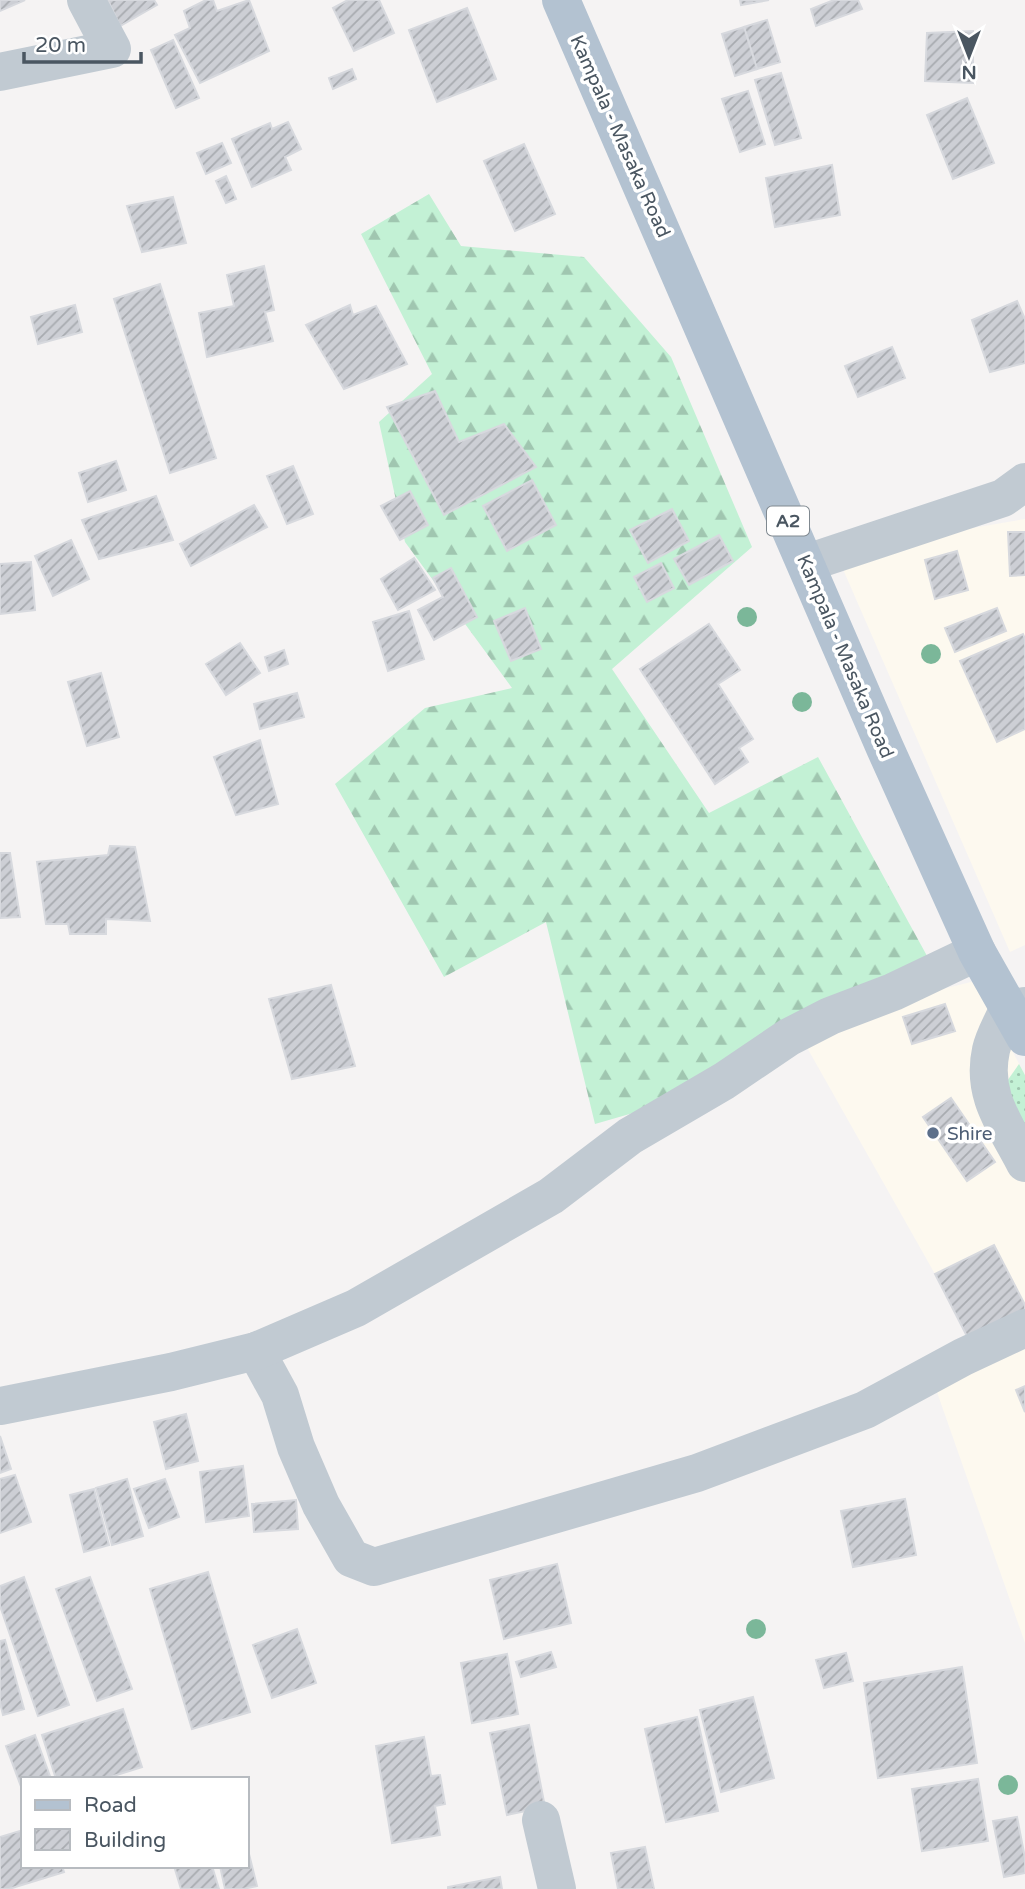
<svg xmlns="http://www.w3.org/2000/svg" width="1025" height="1889" viewBox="0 0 1025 1889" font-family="'Varela Round',sans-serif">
<defs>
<pattern id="green-dots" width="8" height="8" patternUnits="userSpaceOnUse" patternTransform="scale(1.75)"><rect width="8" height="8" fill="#c3f1d5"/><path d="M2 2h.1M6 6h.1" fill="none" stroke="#a0c6b0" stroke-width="1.8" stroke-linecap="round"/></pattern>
<pattern id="forest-firs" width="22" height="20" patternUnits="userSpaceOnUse" patternTransform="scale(1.75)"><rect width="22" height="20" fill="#c3f1d5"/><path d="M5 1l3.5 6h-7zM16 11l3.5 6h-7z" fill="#a0c6b0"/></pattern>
<pattern id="building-hatch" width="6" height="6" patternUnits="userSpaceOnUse" patternTransform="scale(1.75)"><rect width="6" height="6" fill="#cdcfd5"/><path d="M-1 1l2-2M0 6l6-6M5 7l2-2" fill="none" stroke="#a8abb0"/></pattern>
</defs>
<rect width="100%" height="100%" fill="#f5f3f3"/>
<g fill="#fdf9ef">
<path d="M1025 519V945L1010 952 842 567 949 532Z"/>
<path d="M975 981 1025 1075V1643L931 1375 973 1348 935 1274 805 1044 918 995Z"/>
</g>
<path fill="url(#green-dots)" d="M1019 1064 1025 1075V1140L1000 1091Z"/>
<path fill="url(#forest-firs)" d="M429 194 461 246 584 257 671 357 752 547 612 669 709 813 818 757 932 965 723 1087 595 1124 546 922 444 977 335 784 425 708 512 688 405 542 379 422 432 374 361 234Z"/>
<g fill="url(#building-hatch)" stroke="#d7d9de" stroke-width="2">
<path d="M0 0H25L0 11Z"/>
<path d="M108 0H154L157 5 120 26Z"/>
<path d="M206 0H213L217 11 249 0 269 51 200 83 175 35 190 28 184 11Z"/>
<path d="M348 0H379L394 33 354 51 333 8Z"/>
<path d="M740 0H769L741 5Z"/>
<path d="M834 0H858L862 9 816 26 811 9Z"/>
<path d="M467 8 496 79 437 102 409 30Z"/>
<path d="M767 20 780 62 757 69 744 27Z"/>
<path d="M744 27 757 69 735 76 722 34Z"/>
<path d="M973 31V83L925 81 927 33Z"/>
<path d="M173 40 199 98 176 108 151 50Z"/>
<path d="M352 69 356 79 333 89 329 78Z"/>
<path d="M781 73 801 138 775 145 755 80Z"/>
<path d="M748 91 765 144 740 152 722 99Z"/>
<path d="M967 98 994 163 953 179 927 115Z"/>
<path d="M288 122 301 149 285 157 291 170 252 187 232 139 270 123 272 129Z"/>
<path d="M222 143 231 163 206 174 197 153Z"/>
<path d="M524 144 555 214 515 231 484 161Z"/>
<path d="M832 165 840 215 775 227 766 178Z"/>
<path d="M226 176 236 199 226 203 216 181Z"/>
<path d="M173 197 186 243 142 252 127 206Z"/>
<path d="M264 266 274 310 265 312 273 341 207 357 199 313 234 306 227 275Z"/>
<path d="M160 284 216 458 170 473 114 299Z"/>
<path d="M1017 301 1025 319V363L990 372 972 320Z"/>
<path d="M75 305 82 332 38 344 31 317Z"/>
<path d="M350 305 353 315 376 306 407 364 344 389 306 325Z"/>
<path d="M892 347 905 378 858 397 845 366Z"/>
<path d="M435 391 459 442 504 424 536 467 444 515 387 407Z"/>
<path d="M116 461 126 490 88 502 79 473Z"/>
<path d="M293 466 313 514 287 524 267 476Z"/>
<path d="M532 480 556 525 507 551 483 506Z"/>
<path d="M410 491 428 525 400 540 381 506Z"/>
<path d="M156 496 173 540 99 559 82 520Z"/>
<path d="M254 505 267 527 191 566 180 544Z"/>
<path d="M672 509 689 541 648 563 630 530Z"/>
<path d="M1008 532H1025V575L1010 576Z"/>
<path d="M719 535 733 561 689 585 674 559Z"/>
<path d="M71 540 89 579 53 596 35 556Z"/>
<path d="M957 551 968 590 935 599 925 560Z"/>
<path d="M414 558 435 590 398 610 381 579Z"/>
<path d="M31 562 35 610 0 614V564Z"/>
<path d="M661 563 674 588 647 602 634 577Z"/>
<path d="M451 568 477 617 434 640 418 610 443 597 433 578Z"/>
<path d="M525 608 541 649 511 661 494 621Z"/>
<path d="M997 608 1006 631 955 652 945 628Z"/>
<path d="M409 611 424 659 388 671 373 622Z"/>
<path d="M709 624 740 670 718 684 753 739 739 748 748 762 715 784 640 669Z"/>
<path d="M1023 634 1025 639V729L997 742 960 661Z"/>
<path d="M240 643 260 673 226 695 206 664Z"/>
<path d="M284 650 288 664 269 671 265 657Z"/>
<path d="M101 673 119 737 87 746 68 682Z"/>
<path d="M297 693 304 717 260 729 254 704Z"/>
<path d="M260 740 278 804 236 815 214 757Z"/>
<path d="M110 846 135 847 150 921 106 919V934H70L68 924H46L37 862 108 855Z"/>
<path d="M0 853H10L20 917 0 918Z"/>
<path d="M331 985 355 1066 292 1079 269 999Z"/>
<path d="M945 1004 955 1031 912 1044 903 1017Z"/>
<path d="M951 1098 995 1162 967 1181 923 1117Z"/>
<path d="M994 1245 1025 1305V1322L973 1348 935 1274Z"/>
<path d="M1025 1386V1412L1016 1390Z"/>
<path d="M186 1414 198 1461 166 1469 154 1422Z"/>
<path d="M0 1436 11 1469 0 1473Z"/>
<path d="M243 1466 249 1516 206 1522 200 1472Z"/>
<path d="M15 1475 31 1522 0 1533V1479Z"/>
<path d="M127 1479 143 1536 112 1545 96 1488Z"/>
<path d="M165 1479 179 1517 149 1528 134 1489Z"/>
<path d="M94 1489 109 1545 84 1552 70 1495Z"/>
<path d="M905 1499 916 1555 853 1567 841 1511Z"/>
<path d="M296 1500 298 1529 254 1532 252 1504Z"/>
<path d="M557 1564 571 1623 504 1639 490 1580Z"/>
<path d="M208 1572 250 1712 192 1729 150 1589Z"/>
<path d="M24 1577 69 1705 38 1716 0 1606V1586Z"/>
<path d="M90 1577 132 1689 97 1701 56 1589Z"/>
<path d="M297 1629 316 1683 272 1698 253 1645Z"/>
<path d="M5 1640 24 1709 3 1715 0 1703V1641Z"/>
<path d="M551 1652 556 1667 521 1677 516 1662Z"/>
<path d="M846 1653 853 1681 824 1688 816 1660Z"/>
<path d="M507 1654 518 1714 472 1723 461 1663Z"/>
<path d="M962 1667 977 1763 878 1778 864 1683Z"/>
<path d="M753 1697 774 1778 721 1792 700 1710Z"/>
<path d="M123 1709 142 1767 104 1779H56L42 1735Z"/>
<path d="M697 1717 718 1811 666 1822 645 1729Z"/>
<path d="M529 1725 545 1807 507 1815 490 1733Z"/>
<path d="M35 1735 51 1779H23V1792L6 1746Z"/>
<path d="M424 1737 431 1776 440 1775 445 1804 435 1806 440 1835 392 1843 376 1746Z"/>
<path d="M978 1779 988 1841 922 1851 912 1789Z"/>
<path d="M1017 1817 1025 1858V1873L1004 1877 993 1821Z"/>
<path d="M23 1830V1866H62L64 1872 9 1889H0V1837Z"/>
<path d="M247 1846 257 1886 243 1889H225L220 1866H247Z"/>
<path d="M645 1847 654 1889H618L611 1853Z"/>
<path d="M174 1866H212L219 1889H181Z"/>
<path d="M500 1877 502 1889H448V1887Z"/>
</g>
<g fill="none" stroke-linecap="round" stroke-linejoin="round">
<g stroke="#c1cad2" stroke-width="38">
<path d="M0 72 112 49 86 0"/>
<path d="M807 563 1003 498 1025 482"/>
<path d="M1025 1006 1008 1009C1003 1022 994 1036 991 1050 981 1095 1005 1124 1025 1163"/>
<path d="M256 1351 280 1395 296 1447 321 1505 351 1558 374 1567 697 1473 865 1410 963 1357 1025 1328"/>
<path d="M0 1406 171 1372 256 1351 356 1308 551 1196 630 1136 724 1081 789 1037 830 1016 893 992 977 952"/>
<path d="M541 1820 557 1889"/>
</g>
<path stroke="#b3c2d1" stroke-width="38" d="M561 0 885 748 977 952 1025 1037"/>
</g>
<g fill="#7bb799">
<circle cx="747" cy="617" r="10"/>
<circle cx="931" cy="654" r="10"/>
<circle cx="802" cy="702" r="10"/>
<circle cx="756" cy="1629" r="10"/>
<circle cx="1008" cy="1785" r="10"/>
</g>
<circle fill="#5c6f8a" stroke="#fff" stroke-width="2.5" cx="933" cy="1133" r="7"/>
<g text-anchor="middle" stroke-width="7" stroke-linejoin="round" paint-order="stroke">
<rect fill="#fff" stroke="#808990" stroke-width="2" x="767" y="506.5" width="42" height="29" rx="5"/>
<g font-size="18" font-weight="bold" fill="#4a5661">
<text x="788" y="527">A2</text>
</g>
<g font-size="19" fill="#4a5661" stroke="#fff">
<text transform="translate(621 136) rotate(66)" y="7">Kampala - Masaka Road</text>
<text transform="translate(846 656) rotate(67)" y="7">Kampala - Masaka Road</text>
</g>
<g font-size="19" fill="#4e5e75" stroke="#fff" text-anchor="start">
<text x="947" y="1140">Shire</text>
</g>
</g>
<rect x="21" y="1777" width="228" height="91" fill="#ffffff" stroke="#b7bbc0" stroke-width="2"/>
<rect x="35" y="1800" width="35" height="10" fill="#b3c2d1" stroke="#b7bbc0" stroke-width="2"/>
<text x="84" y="1812" font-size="21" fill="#4a5661">Road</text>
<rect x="35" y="1829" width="35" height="21" fill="url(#building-hatch)" stroke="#b7bbc0" stroke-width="2"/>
<text x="84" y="1847" font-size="21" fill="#4a5661">Building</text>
<g transform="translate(969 56) rotate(180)" stroke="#ffffff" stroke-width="5" paint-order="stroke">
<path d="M0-5L12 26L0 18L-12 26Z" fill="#4a5661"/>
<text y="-10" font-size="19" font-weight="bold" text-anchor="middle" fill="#4a5661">N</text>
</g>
<path d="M24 52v10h117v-10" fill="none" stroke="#4a5661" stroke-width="3.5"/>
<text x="35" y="52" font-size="21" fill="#4a5661" stroke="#ffffff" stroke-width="5" paint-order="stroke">20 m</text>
</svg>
